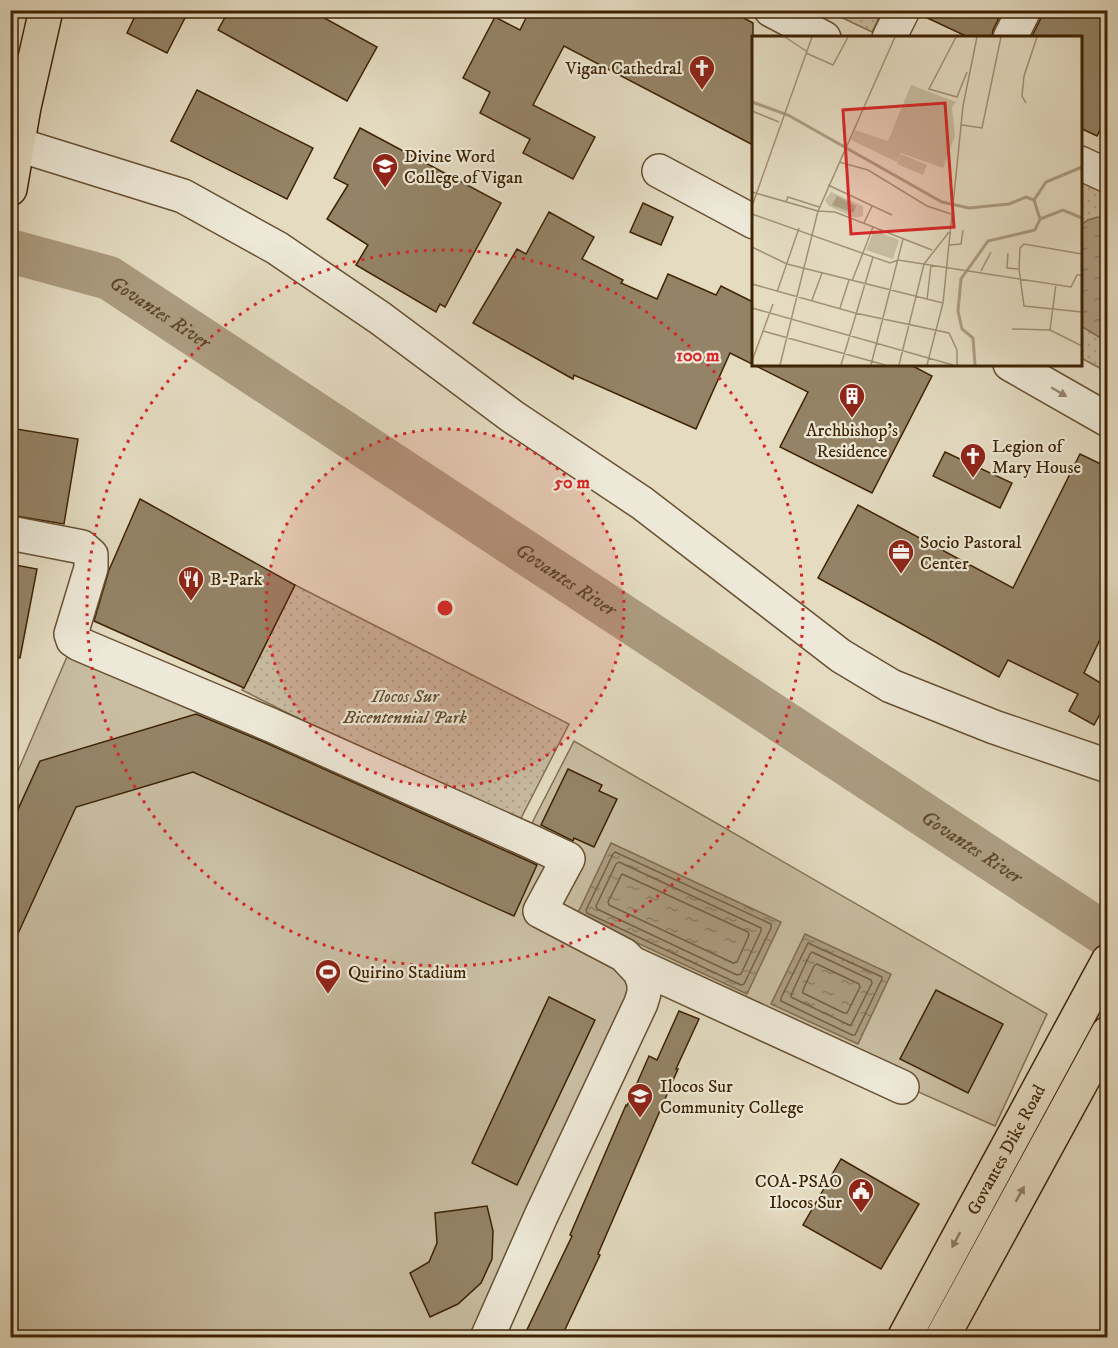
<svg xmlns="http://www.w3.org/2000/svg" width="1118" height="1348" viewBox="0 0 1118 1348" font-family="'IM FELL DW Pica',serif">
<defs>
<pattern id="park-dots" width="8" height="8" patternUnits="userSpaceOnUse" patternTransform="scale(1.5)"><rect width="8" height="8" fill="#c8bca1"/><path d="M2 2h.1M6 6h.1" fill="none" stroke="#ada189" stroke-width="1.8" stroke-linecap="round"/></pattern>
<pattern id="water-ripples" width="26" height="14" patternUnits="userSpaceOnUse" patternTransform="scale(1.5)"><rect width="26" height="14" fill="#ac9c80"/><path d="M2 4q2-2 4 0t4 0M15 11q2-2 4 0t4 0" fill="none" stroke="#8d7f67"/></pattern>
</defs>
<rect width="100%" height="100%" fill="#e4dbc1"/>
<filter id="stains"><feTurbulence type="fractalNoise" baseFrequency=".00333" numOctaves="4"/><feColorMatrix values="0 0 0 0 .2 0 0 0 0 .09 0 0 0 0 .02 0 0 0 .5 -.17"/></filter>
<radialGradient id="worn" r=".72"><stop offset=".6" stop-color="#630" stop-opacity="0"/><stop offset="1" stop-color="#630" stop-opacity=".3"/></radialGradient>
<path fill="#c8bca1" stroke="#837052" stroke-width="1.5" d="M72 645 524 844 534 819 574 741 1047 1014 995 1126 655 975 476 1337 11 1338V787Z"/>
<g fill="url(#park-dots)" stroke="#837052" stroke-width="1.5">
<path d="M828 11H882L872 32Z"/>
<path d="M1080 178 1107 191V372L1081 358Z"/>
<path d="M295 585 569 724 516 828 242 690Z"/>
</g>
<g fill="url(#water-ripples)" stroke="#806c4e" stroke-width="1.5">
<path d="M1098 217H1107V342L1081 326V225L1088 220Z"/>
<path d="M611 843 781 922 747 994 577 915Z"/>
<path d="M805 934 891 974 858 1044 771 1004Z"/>
</g>
<g fill="none" stroke-linecap="round" stroke-linejoin="round">
<g stroke="#756042" stroke-width="1.5">
<path d="M615 852 771 924V928L744 984 741 985 587 913 586 910 613 854Z"/>
<path d="M619 862 761 928V931L741 974 737 975 597 909 596 906 616 864Z"/>
<path d="M622 874 748 932 749 935 737 962 733 963 609 905 608 902Z"/>
<path d="M808 943 882 977V979L855 1035H852L781 1001V998Z"/>
<path d="M812 952 871 980 872 983 851 1025H849L791 997V995L810 954Z"/>
<path d="M817 964 859 984 860 987 847 1013H844L803 993V990L814 966Z"/>
</g>
<path stroke="#ac9c80" stroke-width="44" id="s1" d="M10 251 109 278 1108 936"/>
</g>
<g fill="#948366" stroke="#3e2303" stroke-width="1.5">
<path d="M138 10H189L167 53 127 33Z"/>
<path d="M229 10H310L377 47 347 101 218 30Z"/>
<path d="M530 10H729L753 23V145L564 46 533 105 595 137 573 179 523 153 530 139 480 113 490 92 463 78 495 17 520 30Z"/>
<path d="M921 10H1003L993 30 992 38H970L921 15Z"/>
<path d="M1042 10H1107V116L1097 136 1080 128V38H1035L1032 36 1041 18Z"/>
<path d="M197 90 313 148 287 199 171 141Z"/>
<path d="M360 128 501 203 445 307 440 304 436 312 356 265 368 245 327 219 348 185 334 178Z"/>
<path d="M643 203 673 217 661 245 630 232Z"/>
<path d="M549 212 594 237 582 259 623 280 621 283 657 299 668 274 716 295 721 286 753 302V364H909L932 376 872 493 780 447 808 392 730 353 696 429 574 375 573 379 473 323 517 249 526 254Z"/>
<path d="M10 428 78 439 64 524 10 515Z"/>
<path d="M945 452 1012 483 1000 508 933 476Z"/>
<path d="M1080 454 1107 467V625L1084 673 1107 687V701L1094 725 1069 711 1078 694 1008 660 999 677 818 578 858 505 1013 588Z"/>
<path d="M140 499 295 585 244 688 94 621 109 570Z"/>
<path d="M10 564 37 569 20 658 10 657Z"/>
<path d="M196 714 264 742 537 865 514 916 193 772 76 807 10 951V827L40 761Z"/>
<path d="M568 769 602 785 599 791 617 799 594 847 574 838 573 841 541 825Z"/>
<path d="M936 990 1003 1024 968 1093 900 1059Z"/>
<path d="M549 997 595 1020 517 1185 472 1163Z"/>
<path d="M679 1011 699 1019 676 1069H678L598 1254 600 1255 561 1338H523L572 1236 570 1235 626 1105 627 1106 649 1056 657 1060Z"/>
<path d="M841 1159 919 1204 881 1269 803 1225Z"/>
<path d="M487 1206 493 1231 492 1259 481 1283 458 1304 430 1317 410 1273 429 1262 437 1243 435 1213Z"/>
</g>
<g fill="none" stroke-linecap="round" stroke-linejoin="round">
<g stroke="#685132" stroke-width="36">
<g id="minor">
<path d="M771 10 824 38"/>
<path d="M889 38 903 10"/>
<path d="M1010 38 1024 10"/>
<path d="M19 145 183 196 277 248 380 318 513 417 642 503 841 656 891 686 994 727 1108 766"/>
<path d="M1080 163 1108 176"/>
<path d="M659 171 754 222"/>
<path d="M1010 364 1108 420"/>
<path d="M10 533 82 547 91 555V568L71 634 73 640 79 644 271 725 532 842 568 859 540 911 624 955 640 972 644 983V993L641 1003 541 1216 487 1338"/>
<path d="M632 963 902 1087"/>
</g>
</g>
<g stroke="#3e2303" stroke-width="36">
<g id="major">
<path d="M10 189 24 107 46 10"/>
<path id="s2" d="M904 1338 1108 961"/>
<path d="M942 1338 1108 1033"/>
</g>
</g>
<use href="#minor" stroke="#ede8d7" stroke-width="33"/>
<use href="#major" stroke="#e4dbc1" stroke-width="33"/>
</g>
<defs><path id="oneway-solid" d="M-6-.8H1V-3.2L6.5 0L1 3.2V.8H-6Z" transform="scale(1.5)"/></defs>
<use fill="#96866d" href="#oneway-solid" transform="translate(1059 392) rotate(30)"/>
<g fill="#917f62">
<use href="#oneway-solid" transform="translate(1020 1194) rotate(-61)"/>
<use href="#oneway-solid" transform="translate(956 1240) rotate(118)"/>
</g>
<circle cx="445" cy="608" r="179" fill="#d62828" fill-opacity=".12"/>
<g fill="none" stroke="#d62828" stroke-width="3" stroke-dasharray="3 6">
<circle cx="445" cy="608" r="179"/>
<circle cx="445" cy="608" r="358"/>
</g>
<defs>
<g id="church-pin" transform="scale(1.35)"><path d="M0 17L-7.5 6A9.5 9.5 0 1 1 7.5 6Z" fill="#8f2418" stroke="#ede8d7"/><path d="M-1.2-6h2.4v3.5h3.3v2.4h-3.3V6h-2.4V-.1h-3.3v-2.4h3.3Z" fill="#fff"/></g>
<g id="university-pin" transform="scale(1.35)"><path d="M0 17L-7.5 6A9.5 9.5 0 1 1 7.5 6Z" fill="#8f2418" stroke="#ede8d7"/><path d="M0-5L7-2L0 1L-7-2ZM-4 1L0 2.5L4 1V4Q0 6-4 4Z" fill="#fff"/></g>
<g id="building-pin" transform="scale(1.35)"><path d="M0 17L-7.5 6A9.5 9.5 0 1 1 7.5 6Z" fill="#8f2418" stroke="#ede8d7"/><path d="M-4-6H4V6H1V3H-1V6H-4ZM-2.5-4.3h1.7v1.8h-1.7ZM.8-4.3h1.7v1.8H.8ZM-2.5-1h1.7V.8h-1.7ZM.8-1h1.7V.8H.8Z" fill="#fff"/></g>
<g id="office-pin" transform="scale(1.35)"><path d="M0 17L-7.5 6A9.5 9.5 0 1 1 7.5 6Z" fill="#8f2418" stroke="#ede8d7"/><path d="M-6-3h4V-5.5h4V-3h4V5H-6ZM-1-4.5V-3h2v-1.5ZM-6 0V1H6V0Z" fill="#fff"/></g>
<g id="restaurant-pin" transform="scale(1.35)"><path d="M0 17L-7.5 6A9.5 9.5 0 1 1 7.5 6Z" fill="#8f2418" stroke="#ede8d7"/><path d="M-5-6h1v4h1v-4h1v4h1v-4h1v5L-1.5 .5V6h-2V.5L-5-1ZM5-6V6H3V1.5H1.5Q1.5-4 5-6Z" fill="#fff"/></g>
<g id="stadium-pin" transform="scale(1.35)"><path d="M0 17L-7.5 6A9.5 9.5 0 1 1 7.5 6Z" fill="#8f2418" stroke="#ede8d7"/><path d="M0-5a6.5 5 0 1 0 0 10a6.5 5 0 1 0 0-10ZM-3.5-1.8h7v3.6h-7Z" fill="#fff"/></g>
<g id="school-pin" transform="scale(1.35)"><path d="M0 17L-7.5 6A9.5 9.5 0 1 1 7.5 6Z" fill="#8f2418" stroke="#ede8d7"/><path d="M0-5L7-2L0 1L-7-2ZM-4 1L0 2.5L4 1V4Q0 6-4 4Z" fill="#fff"/></g>
<g id="civic-pin" transform="scale(1.35)"><path d="M0 17L-7.5 6A9.5 9.5 0 1 1 7.5 6Z" fill="#8f2418" stroke="#ede8d7"/><path d="M-.6-6.5H3V-4.5H.6V-3L4-1V1h2V6H-6V1h2V-1L-.6-3ZM-1.2 2.5V6h2.4V2.5Z" fill="#fff"/></g>
</defs>
<g fill-rule="evenodd">
<use href="#church-pin" x="702" y="68"/>
<use href="#university-pin" x="385" y="166"/>
<use href="#building-pin" x="852" y="396"/>
<use href="#church-pin" x="973" y="456"/>
<use href="#office-pin" x="901" y="552"/>
<use href="#restaurant-pin" x="191" y="579"/>
<use href="#stadium-pin" x="328" y="972"/>
<use href="#school-pin" x="640" y="1096"/>
<use href="#civic-pin" x="861" y="1191"/>
</g>
<g text-anchor="middle" stroke-width="4.5" stroke-linejoin="round" paint-order="stroke">
<g font-size="18" fill="#3e2303" stroke="#ede8d7" text-anchor="start">
<text x="682" y="74" text-anchor="end">Vigan Cathedral</text>
<text x="404" y="162">Divine Word<tspan x="404" dy="21">College of Vigan</tspan></text>
<text x="852" y="436" text-anchor="middle">Archbishop's<tspan x="852" dy="21">Residence</tspan></text>
<text x="992" y="452">Legion of<tspan x="992" dy="21">Mary House</tspan></text>
<text x="920" y="548">Socio Pastoral<tspan x="920" dy="21">Center</tspan></text>
<text x="210" y="585">B-Park</text>
<text x="348" y="978">Quirino Stadium</text>
<text x="660" y="1092">Ilocos Sur<tspan x="660" dy="21">Community College</tspan></text>
<text x="842" y="1187" text-anchor="end">COA-PSAO<tspan x="842" dy="21">Ilocos Sur</tspan></text>
</g>
<g font-size="18" font-style="italic" fill="#60492a" stroke="#ede8d7">
<text x="405" y="702">Ilocos Sur<tspan x="405" dy="21">Bicentennial Park</tspan></text>
</g>
<g font-size="18" fill="#3e2303" stroke="#ede8d7">
<text dy="6" stroke="none"><textPath href="#s2" startOffset="214">Govantes Dike Road</textPath></text>
</g>
<g font-size="20" font-style="italic" fill="#5f4728" stroke="#ede8d7">
<text dy="7" stroke="none"><textPath href="#s1" startOffset="164">Govantes River</textPath></text>
<text dy="7" stroke="none"><textPath href="#s1" startOffset="650">Govantes River</textPath></text>
<text dy="7" stroke="none"><textPath href="#s1" startOffset="1136">Govantes River</textPath></text>
</g>
</g>
<g transform="translate(752 36)">
<rect width="330" height="330" fill="#e4dbc1"/>
<path d="M159 49 204 66 200 71 203 100 191 132 149 117 145 126 99 104 103 94 136 105Z" fill="#c8bca1"/>
<path d="M149 118 175 129 171 139 145 128ZM79 156 111 170V180L103 182 77 170 73 164ZM122 194 147 204 141 223 114 214Z" fill="#c8bca1"/>
<path d="M85 160 104 170 101 177 80 169Z" fill="#ac9c80"/>
<path fill="none" stroke="#ac9c80" stroke-width="3" d="M0 66 36 79 190 166 217 172 257 168 274 161 282 164M282 164 294 146 330 131M288 183 311 174 330 182M223 329 221 302 210 293 206 275 209 243 236 205 283 194 288 183 282 164"/>
<path fill="none" stroke="#a29175" stroke-width="1.5" d="M33 1 54 15M204 1 177 53 205 61 215 36M54 17 81 29 96 1M274 67 270 60 272 40 285 1M0 75 27 86M210 89 230 92 249 1M87 126 116 134 175 170 199 178M76 149 140 179M0 156 66 175 143 1M34 166 36 161 67 171M0 170 60 1M0 178 138 227 146 224 319 251 325 239H330M112 187 120 170M197 209 209 208 211 194M0 211 35 228 191 267M256 217 255 232 267 233M330 218 272 208 268 212 267 233 272 270 330 276M229 235 239 216M100 245 121 191M0 248 103 277 197 297 205 314V329M304 248 298 294 330 310M25 256 47 192M60 264 70 237M175 264 179 229M0 272 201 329M88 272 97 244M260 293 298 294M11 295 133 329M0 325 21 268M28 329 66 175 83 176 180 214M89 329 121 221M119 329 151 203M147 329 172 228 197 196M175 329 191 267 211 70 225 1"/>
<path fill="#d62828" fill-opacity="0.15" stroke="#d62828" stroke-width="3" d="M193 67 202 191 99 198 91 74Z"/>
<rect width="330" height="330" fill="none" stroke="#3e2303" stroke-width="3"/>
</g>
<circle cx="445" cy="608" r="9" fill="#d62828" stroke="#ede8d7" stroke-width="3"/>
<g font-size="18" text-anchor="middle" font-weight="bold" fill="#d62828" stroke="#ede8d7" stroke-width="4.5" stroke-linejoin="round" paint-order="stroke">
<text x="698" y="361">100 m</text>
<text x="572" y="488">50 m</text>
</g>
<rect width="1118" height="1348" fill="none" stroke="#e4dbc1" stroke-width="36"/>
<rect x="12" y="12" width="1094" height="1324" fill="none" stroke="#3e2303" stroke-width="3"/>
<rect x="18" y="18" width="1082" height="1312" fill="none" stroke="#3e2303" stroke-width="1.5"/>
<rect width="100%" height="100%" filter="url(#stains)"/>
<rect width="100%" height="100%" fill="url(#worn)"/>
</svg>
